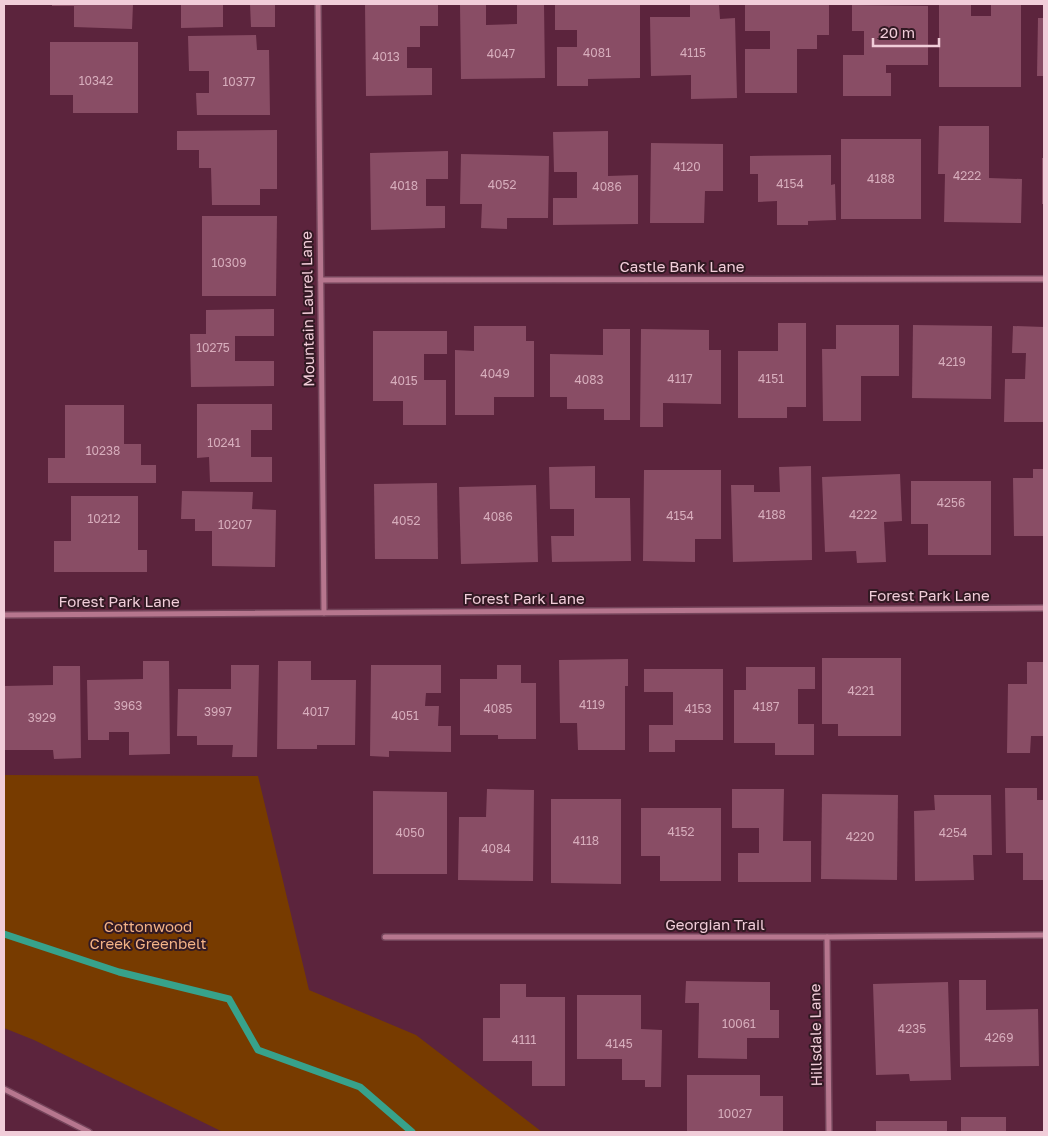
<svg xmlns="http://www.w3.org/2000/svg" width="1048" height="1136" viewBox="0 0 1048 1136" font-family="'Golos Text',sans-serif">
  <rect width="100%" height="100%" fill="#5c243d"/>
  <path fill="#773b00" d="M4,775L258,776L309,990L416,1035L542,1132H223L34,1040L4,1028Z"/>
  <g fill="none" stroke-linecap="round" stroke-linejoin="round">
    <path stroke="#37a28b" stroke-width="7" d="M4,934L119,972L229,999L258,1050L360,1087L412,1132"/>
  </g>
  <g fill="#894d65">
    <path d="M52,4H133L132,29L74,27V6H52Z"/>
    <path d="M181,4H223V27L181,28Z"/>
    <path d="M250,4H275V27H251Z"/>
    <path d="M365,4H438V26H420V47H407V68H432V95L366,96Z"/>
    <path d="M517,4H544L545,78L461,79L460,5H486V25L517,24Z"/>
    <path d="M690,4H719L720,19L735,18L737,98L691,99V75L651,76L650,17H690Z"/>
    <path d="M745,4H829V35H817V49H797V93H745V49H770V31H745Z"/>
    <path d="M939,4H971V16H991V4H1021V87H939Z"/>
    <path d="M555,5H640V78L588,79V86H557V47H577V30H555Z"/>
    <path d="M852,5L928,6V65H886V73H891V96H843V55H864V31H852Z"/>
    <path d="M1038,18H1044V76H1037Z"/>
    <path d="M256,35L257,50H269L270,115H197L196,93H209V71H189L188,36Z"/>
    <path d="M50,42H138V113H73V95H50Z"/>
    <path d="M939,126H989V178L1022,179L1021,223L944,222L945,174H938Z"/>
    <path d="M277,130V189H260V205H212L211,168H199V150H177V131Z"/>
    <path d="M608,131V176L638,175V224L553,225V198H577V172H554L553,132Z"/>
    <rect x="841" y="139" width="80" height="80"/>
    <path d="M651,143L723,144V191H705L704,223H650Z"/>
    <path d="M448,151V179H426V206H445V228L371,230L370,153Z"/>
    <path d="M461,154L549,156L548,218H507V229L481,228L482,204H460Z"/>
    <path d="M831,155V185L835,184L836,220L808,221V225H777V201L758,202V174H750V156Z"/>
    <rect x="1042" y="158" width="2" height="46"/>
    <path d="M202,216H277L276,296H202Z"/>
    <path d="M274,309V336H235V361H274V386L191,387L190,334H206V310Z"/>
    <path d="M778,323H806V407H787V418H738V351H778Z"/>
    <path d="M836,325H899V376H861V421H823L822,349H836Z"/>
    <path d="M913,325L992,326L991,399L912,398Z"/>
    <path d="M474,326H526V341H534V397H494V415H455V350L474,351Z"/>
    <path d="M1013,326L1044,327V422H1004L1005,379H1025L1026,353H1012Z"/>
    <path d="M603,329H630V420H604V409H567V397H550V354L603,355Z"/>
    <path d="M641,329L709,330V350H721V404L663,403V427H640Z"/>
    <path d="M373,331H447V354H424V380H446V425H403V401H373Z"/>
    <path d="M197,404H272V430H251V457H272V482H210L209,457L197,458Z"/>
    <path d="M65,405H124V444H141V465H156V483H48V458H65Z"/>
    <path d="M595,466V498H630L631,561L552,562L551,536H574V509H550L549,467Z"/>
    <path d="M811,466L812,560L733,562L731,485H754V492H780L779,467Z"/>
    <path d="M1033,469H1044V536H1014L1013,478H1033Z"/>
    <path d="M644,470H721V539H695V562L643,561Z"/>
    <path d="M900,474L902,521L884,522L886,562L857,563L856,551L825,552L822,477Z"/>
    <path d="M911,481H991V555H928V524H911Z"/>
    <path d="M437,483L438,559H375L374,484Z"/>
    <path d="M536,485L538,562L461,564L459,487Z"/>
    <path d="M182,491L253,492L252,509L276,510L275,567L212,566V531H195V519H181Z"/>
    <path d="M71,496H138V550H147V572H54V541H71Z"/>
    <path d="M822,658H901V736H838V724H822Z"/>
    <path d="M628,659V686H625V750H578L577,723H560L559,660Z"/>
    <path d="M143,661H169L170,754L129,755V732H109V740H88L87,680L143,679Z"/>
    <path d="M278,661H311V680H356L355,745H317V749H277Z"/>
    <path d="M1027,662H1044V736H1031L1030,753H1007L1008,684H1027Z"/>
    <path d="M231,665H259L257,757H232L233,745H197V736H177L178,689H231Z"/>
    <path d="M371,665H441V693H426L425,706H439L438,726H451V752L389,751V757L370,756Z"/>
    <path d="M497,665H521V683H536V739H498V735H460V679H497Z"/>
    <path d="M53,666H80L81,758L54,759L53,750H4V686L53,685Z"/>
    <path d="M746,667H815V689H798V724H814V755H775V743H734V690H746Z"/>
    <path d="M644,669H723V740H675V752H649V725H673V692H644Z"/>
    <path d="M1005,788H1037V800H1044V880H1023V853H1006Z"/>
    <path d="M487,789L534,790L533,881L458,880L459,817H486Z"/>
    <path d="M732,789H784L783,841H811V882H738V853H759V828H732Z"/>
    <path d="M373,791L447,792V874H373Z"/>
    <path d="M822,794L898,795L897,880L821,879Z"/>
    <path d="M934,795H991L992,855H973L974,880L915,881L914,811L935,810Z"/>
    <path d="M551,799H621V884L551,883Z"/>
    <path d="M641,808H721V881H660V856H641Z"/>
    <path d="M959,980H986V1010L1038,1009L1039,1066L960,1067Z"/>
    <path d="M686,981L770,982V1010H779V1038H747V1059L698,1058L699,1003H685Z"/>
    <path d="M948,982L951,1080L910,1081L909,1074L876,1075L873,984Z"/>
    <path d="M500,984H526V997H565V1086H532V1061H483V1018H500Z"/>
    <path d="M577,995H641V1029L662,1030L661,1087H645V1080H622V1059H577Z"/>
    <path d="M687,1075H760V1096H783V1132H687Z"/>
    <rect x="961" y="1117" width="45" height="15"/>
    <rect x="876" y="1121" width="71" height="11"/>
  </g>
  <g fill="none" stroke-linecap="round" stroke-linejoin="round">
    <defs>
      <g id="minor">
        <path d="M318,4L324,613"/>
        <path d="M321,280L1044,279"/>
        <path d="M4,615L1044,608"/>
        <path d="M385,937H827L1044,935"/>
        <path d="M827,937L829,1132"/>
        <path d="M4,1089L89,1132"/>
      </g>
    </defs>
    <use href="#minor" stroke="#74445a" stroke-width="8"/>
    <use href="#minor" stroke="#b6768e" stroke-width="5"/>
  </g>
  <g text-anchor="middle" stroke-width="4" stroke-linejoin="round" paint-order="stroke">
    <g font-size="12" fill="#d7adbc">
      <text x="597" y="57">4081</text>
      <text x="693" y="57">4115</text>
      <text x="501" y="58">4047</text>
      <text x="386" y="61">4013</text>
      <text x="96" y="85">10342</text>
      <text x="239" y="86">10377</text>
      <text x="687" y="171">4120</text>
      <text x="967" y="180">4222</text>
      <text x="881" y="183">4188</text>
      <text x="790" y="188">4154</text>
      <text x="502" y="189">4052</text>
      <text x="404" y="190">4018</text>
      <text x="607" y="191">4086</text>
      <text x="229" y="267">10309</text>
      <text x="213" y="352">10275</text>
      <text x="952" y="366">4219</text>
      <text x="495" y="378">4049</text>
      <text x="680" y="383">4117</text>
      <text x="771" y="383">4151</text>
      <text x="589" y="384">4083</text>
      <text x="404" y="385">4015</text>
      <text x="224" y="447">10241</text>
      <text x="103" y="455">10238</text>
      <text x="951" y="507">4256</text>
      <text x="772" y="519">4188</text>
      <text x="863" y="519">4222</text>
      <text x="680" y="520">4154</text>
      <text x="498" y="521">4086</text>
      <text x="104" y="523">10212</text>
      <text x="406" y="525">4052</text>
      <text x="235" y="529">10207</text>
      <text x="861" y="695">4221</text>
      <text x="592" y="709">4119</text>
      <text x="128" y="710">3963</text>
      <text x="766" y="711">4187</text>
      <text x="498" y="713">4085</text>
      <text x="698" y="713">4153</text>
      <text x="218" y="716">3997</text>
      <text x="316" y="716">4017</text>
      <text x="405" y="720">4051</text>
      <text x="42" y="722">3929</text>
      <text x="681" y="836">4152</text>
      <text x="410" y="837">4050</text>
      <text x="953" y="837">4254</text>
      <text x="860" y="841">4220</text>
      <text x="586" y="845">4118</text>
      <text x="496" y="853">4084</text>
      <text x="739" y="1028">10061</text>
      <text x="912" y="1033">4235</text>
      <text x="999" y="1042">4269</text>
      <text x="524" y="1044">4111</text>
      <text x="619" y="1048">4145</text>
      <text x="735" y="1118">10027</text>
    </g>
    <g font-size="15" fill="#f1cdd9" stroke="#321923">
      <text x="682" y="272">Castle Bank Lane</text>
      <text transform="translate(308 309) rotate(-91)" y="5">Mountain Laurel Lane</text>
      <text x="929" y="601">Forest Park Lane</text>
      <text x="524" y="604">Forest Park Lane</text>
      <text x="119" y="607">Forest Park Lane</text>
      <text x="715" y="930">Georgian Trail</text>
      <text transform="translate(816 1035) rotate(-91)" y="5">Hillsdale Lane</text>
    </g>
    <g font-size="15" fill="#f3b286" stroke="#321923">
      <text x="148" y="932">Cottonwood<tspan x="148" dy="17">Creek Greenbelt</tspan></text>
    </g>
  </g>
  <rect width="1048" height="1136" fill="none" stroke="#f1cdd9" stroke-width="10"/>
  <path d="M873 38v8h66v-8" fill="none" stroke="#f1cdd9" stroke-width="2.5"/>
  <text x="880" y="38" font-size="15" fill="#f1cdd9" stroke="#321923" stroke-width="4" paint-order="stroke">20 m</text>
</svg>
